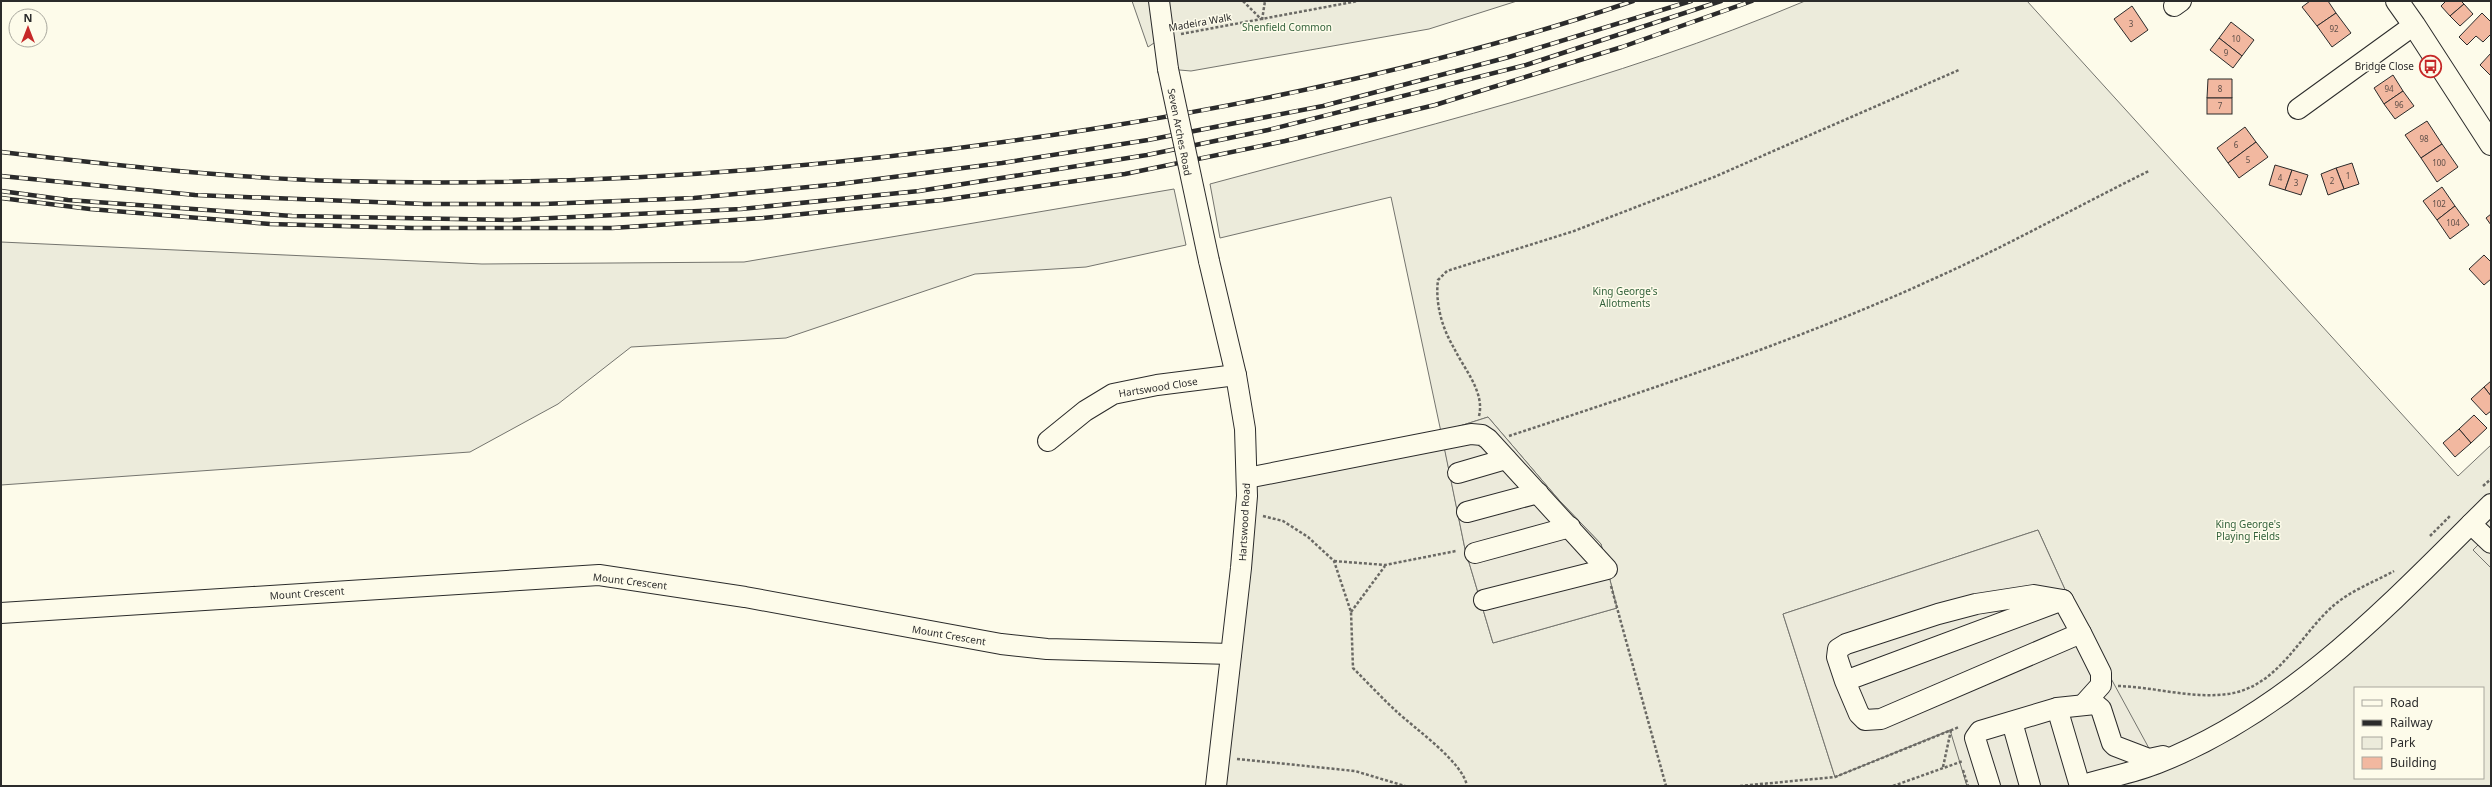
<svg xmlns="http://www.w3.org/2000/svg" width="2492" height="787" viewBox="0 0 2492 787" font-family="'Noto Sans',sans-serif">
  <rect width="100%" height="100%" fill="#fdfbea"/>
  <g fill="#ecebdb" stroke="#74746e" fill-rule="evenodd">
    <path d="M1132,1H1517L1429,29L1191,71L1168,69L1163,37L1148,47Z"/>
    <path d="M1805,1H2027L2458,476L2491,445V532L2473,550L2491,568V786H2114L2106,670L2077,616L2038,530L1783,614L1835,777L1951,730L1967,786H1216L1247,478L1443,440L1465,549L1493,643L1617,608L1601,544L1559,500L1488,417L1441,432L1391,197L1220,238L1210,184C1410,130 1614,82 1805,1ZM2355,688H2483V778H2355Z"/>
    <path d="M1174,189L1186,245L1086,267L975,274L786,338L631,347L558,404L470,452L1,485V242L482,264L744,262Z"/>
  </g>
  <g fill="#eceadb" stroke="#74746e">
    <path d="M1488,417L1559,500L1601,544L1617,608L1493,643L1465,549L1441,432Z"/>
    <path d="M2038,530L2077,616L2157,763L2114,786H1967L1950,730L1835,777L1783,614Z"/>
    <path d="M2491,532V568L2473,550Z"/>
  </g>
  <g fill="#f2b8a0" stroke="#2b2b2b">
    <path d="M2310,1H2328L2336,13L2317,26L2302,7Z"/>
    <path d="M2446,1H2461L2464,4L2450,16L2441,6Z"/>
    <path d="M2464,4L2473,14L2460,26L2450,16Z"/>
    <path d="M2132,6L2148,30L2131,42L2114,19Z"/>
    <path d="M2336,13L2351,33L2332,47L2317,26Z"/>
    <path d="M2482,13L2491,22V34L2483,42L2476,36L2467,45L2459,37Z"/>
    <path d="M2231,22L2254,40L2242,56L2219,38Z"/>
    <path d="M2219,38L2242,56L2233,68L2210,50Z"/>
    <path d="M2491,53V76L2480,65Z"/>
    <path d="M2393,75L2403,91L2384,104L2374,88Z"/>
    <path d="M2208,79H2232V98H2207Z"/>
    <path d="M2403,91L2414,106L2395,119L2384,104Z"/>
    <rect x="2207" y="98" width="25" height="16"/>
    <path d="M2427,121L2442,144L2421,158L2405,135Z"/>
    <path d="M2245,127L2256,142L2228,163L2217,148Z"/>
    <path d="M2256,142L2268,157L2239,178L2228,163Z"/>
    <path d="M2442,144L2458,167L2437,182L2421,158Z"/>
    <path d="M2352,163L2359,184L2344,189L2336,168Z"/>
    <path d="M2275,165L2292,170L2285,190L2269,185Z"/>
    <path d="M2336,168L2344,189L2328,195L2321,174Z"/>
    <path d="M2292,170L2308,175L2301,195L2285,190Z"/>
    <path d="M2442,187L2455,206L2437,220L2423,201Z"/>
    <path d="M2455,206L2469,225L2450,239L2437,220Z"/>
    <path d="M2491,214V225L2486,218Z"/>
    <path d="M2484,255L2491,262V279L2484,285L2469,269Z"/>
    <path d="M2491,381V396L2484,387Z"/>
    <path d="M2484,387L2491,396V411L2486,415L2471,399Z"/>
    <path d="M2474,415L2487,428L2471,443L2459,429Z"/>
    <path d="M2459,429L2471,443L2455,457L2443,443Z"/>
  </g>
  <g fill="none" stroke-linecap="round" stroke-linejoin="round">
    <defs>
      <g id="minor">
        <path d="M1159,1L1168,69"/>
        <path d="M2174,6L2181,1"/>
        <path d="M2298,109L2414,25"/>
        <path d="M1209,261L1236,375L1245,429L1247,496L1241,568L1216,786"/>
        <path d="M1048,441L1085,411L1113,394L1157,385L1236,375"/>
        <path d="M1458,473L1506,459"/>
        <path d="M1247,478L1471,434L1482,435L1488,439L1607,569L1484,600"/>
        <path d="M1467,512L1538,493"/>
        <path d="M2471,524L2491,543"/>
        <path d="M1475,553L1570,527"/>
        <path d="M2063,600L2081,633"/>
        <path d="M1,613L599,575L745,597L1001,644L1047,649L1231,654"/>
        <path d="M1845,681L1837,657L1838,649L1846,644L1938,614L1976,604L2034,595L2063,600L1845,681L1859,714L1865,720L1881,719L2081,633L2101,673V685L2083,705"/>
        <path d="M2057,708L2080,786"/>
        <path d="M2012,722L2030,786"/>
        <path d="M1990,786L1975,738L1980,731L2057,708L2095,704L2101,709L2112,743L2115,746L2149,759L2163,756"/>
        <path d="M2080,786C2105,778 2133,773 2158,763C2291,711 2392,602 2491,504"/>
      </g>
      <path id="major" d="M2397,1L2414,25L2491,144"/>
    </defs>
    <use href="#minor" stroke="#2b2b2b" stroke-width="22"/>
    <use href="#major" stroke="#2b2b2b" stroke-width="24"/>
    <g stroke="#6a6964" stroke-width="2.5" stroke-dasharray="3 2" stroke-linecap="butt">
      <path d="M1243,1L1261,19"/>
      <path d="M1262,20L1265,1"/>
      <path d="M1181,34L1358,1"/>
      <path d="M1479,416C1485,392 1464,369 1454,348C1442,328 1435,303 1438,280L1447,271L1574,231L1714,177L1959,70"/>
      <path d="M1509,436C1651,389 1795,342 1931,280C2005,247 2076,207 2149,171"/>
      <path d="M2483,486L2491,479"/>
      <path d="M1263,516L1283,521L1308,537L1334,561L1351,612L1353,668C1367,682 1381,697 1396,711C1414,728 1463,762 1467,786"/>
      <path d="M2430,536L2451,515"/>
      <path d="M1334,561L1385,565L1456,551"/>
      <path d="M1611,586L1666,786"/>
      <path d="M1351,612L1385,566"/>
      <path d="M2118,686C2155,687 2191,699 2228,694C2278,687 2299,636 2333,606C2350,591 2374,582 2394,571"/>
      <path d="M1237,759L1355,771L1405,786"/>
      <path d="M1943,767L1951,730"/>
      <path d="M1963,770L1968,786"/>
      <path d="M1740,786L1835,777L1959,727"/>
      <path d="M1893,786L1963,761"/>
    </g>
    <use href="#minor" stroke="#fdfbea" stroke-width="20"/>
    <use href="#major" stroke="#fdfbea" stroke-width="22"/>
    <defs>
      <g id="rail">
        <path d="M1,152C113,165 227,178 340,181C592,188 844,168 1092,129C1276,100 1457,61 1633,1"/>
        <path d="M1,176L195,195L425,204H544L694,198L839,184L1002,163L1148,140L1323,106L1509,57L1691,1"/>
        <path d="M1,191L68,200L292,216L510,220L741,209L919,191L1147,155L1268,130L1526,65L1721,1"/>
        <path d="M1,198L90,209L270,224L412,228H612L763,218L942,200L1125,174L1285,141L1435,105L1622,47L1752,1"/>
      </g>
    </defs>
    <use href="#rail" stroke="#2b2b2b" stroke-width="4.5"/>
    <use href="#rail" stroke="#fdfbea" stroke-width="3" stroke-dasharray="9" stroke-linecap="butt"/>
    <defs>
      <path id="minor-bridge" d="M1168,69L1209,261"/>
    </defs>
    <use href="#minor-bridge" stroke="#2b2b2b" stroke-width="22" stroke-linecap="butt"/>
    <use href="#minor-bridge" stroke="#fdfbea" stroke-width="20"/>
  </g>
  <defs>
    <symbol id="bus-ring" viewBox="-11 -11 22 22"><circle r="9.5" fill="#fdfbea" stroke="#c62828" stroke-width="1.5"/><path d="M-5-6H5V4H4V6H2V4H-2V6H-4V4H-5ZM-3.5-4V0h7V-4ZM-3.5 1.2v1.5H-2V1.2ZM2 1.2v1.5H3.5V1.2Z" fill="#c62828"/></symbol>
  </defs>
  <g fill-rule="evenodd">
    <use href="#bus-ring" x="2418" y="54" width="25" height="25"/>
  </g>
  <g text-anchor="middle" stroke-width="3" stroke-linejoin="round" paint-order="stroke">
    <g font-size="8" fill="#5d4e48">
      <text x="2131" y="27">3</text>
      <text x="2334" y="32">92</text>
      <text x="2236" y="42">10</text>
      <text x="2226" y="56">9</text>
      <text x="2220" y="92">8</text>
      <text x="2389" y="92">94</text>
      <text x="2399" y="108">96</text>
      <text x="2220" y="109">7</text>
      <text x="2424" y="142">98</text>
      <text x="2236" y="148">6</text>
      <text x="2248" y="163">5</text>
      <text x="2439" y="166">100</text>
      <text x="2348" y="179">1</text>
      <text x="2280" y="181">4</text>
      <text x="2332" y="184">2</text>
      <text x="2296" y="186">3</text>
      <text x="2439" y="207">102</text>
      <text x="2453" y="226">104</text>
    </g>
    <g font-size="10" fill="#2b2b2b" stroke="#fdfbea">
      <text transform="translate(1200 22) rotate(-10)" y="4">Madeira Walk</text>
      <text transform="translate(1180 132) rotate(79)" y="4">Seven Arches Road</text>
      <text transform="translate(1158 387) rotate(-9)" y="4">Hartswood Close</text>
      <text transform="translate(1244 522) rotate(-87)" y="4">Hartswood Road</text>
      <text transform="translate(630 581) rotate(7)" y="4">Mount Crescent</text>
      <text transform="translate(307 593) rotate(-4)" y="4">Mount Crescent</text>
      <text transform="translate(949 635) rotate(10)" y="4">Mount Crescent</text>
    </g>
    <g font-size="10" fill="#34623c" stroke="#fdfbea">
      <text x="1287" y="31">Shenfield Common</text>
      <text x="1625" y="295">King George's<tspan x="1625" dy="12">Allotments</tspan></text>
      <text x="2248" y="528">King George's<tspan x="2248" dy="12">Playing Fields</tspan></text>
    </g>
    <g font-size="10" fill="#2b2b2b" stroke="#fdfbea" text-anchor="end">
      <text x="2414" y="70">Bridge Close</text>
    </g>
  </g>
  <rect width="2492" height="787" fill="none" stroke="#2b2b2b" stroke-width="4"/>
  <rect x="2354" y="687" width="130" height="92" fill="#fdfbea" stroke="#a9a89e"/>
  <rect x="2362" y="700" width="20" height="6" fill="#fdfbea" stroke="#a9a89e"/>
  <text x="2390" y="707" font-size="12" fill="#2b2b2b">Road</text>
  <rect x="2362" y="720" width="20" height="6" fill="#2b2b2b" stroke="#a9a89e"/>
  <text x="2390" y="727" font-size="12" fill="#2b2b2b">Railway</text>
  <rect x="2362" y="737" width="20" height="12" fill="#ecebdb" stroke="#a9a89e"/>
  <text x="2390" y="747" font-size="12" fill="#2b2b2b">Park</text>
  <rect x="2362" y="757" width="20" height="12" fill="#f2b8a0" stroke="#a9a89e"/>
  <text x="2390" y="767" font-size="12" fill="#2b2b2b">Building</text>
  <g transform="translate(28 28)"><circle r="19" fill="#fdfbea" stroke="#a9a89e"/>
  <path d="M0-3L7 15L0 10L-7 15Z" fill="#c62828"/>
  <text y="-6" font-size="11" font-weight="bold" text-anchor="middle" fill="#2b2b2b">N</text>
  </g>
</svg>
